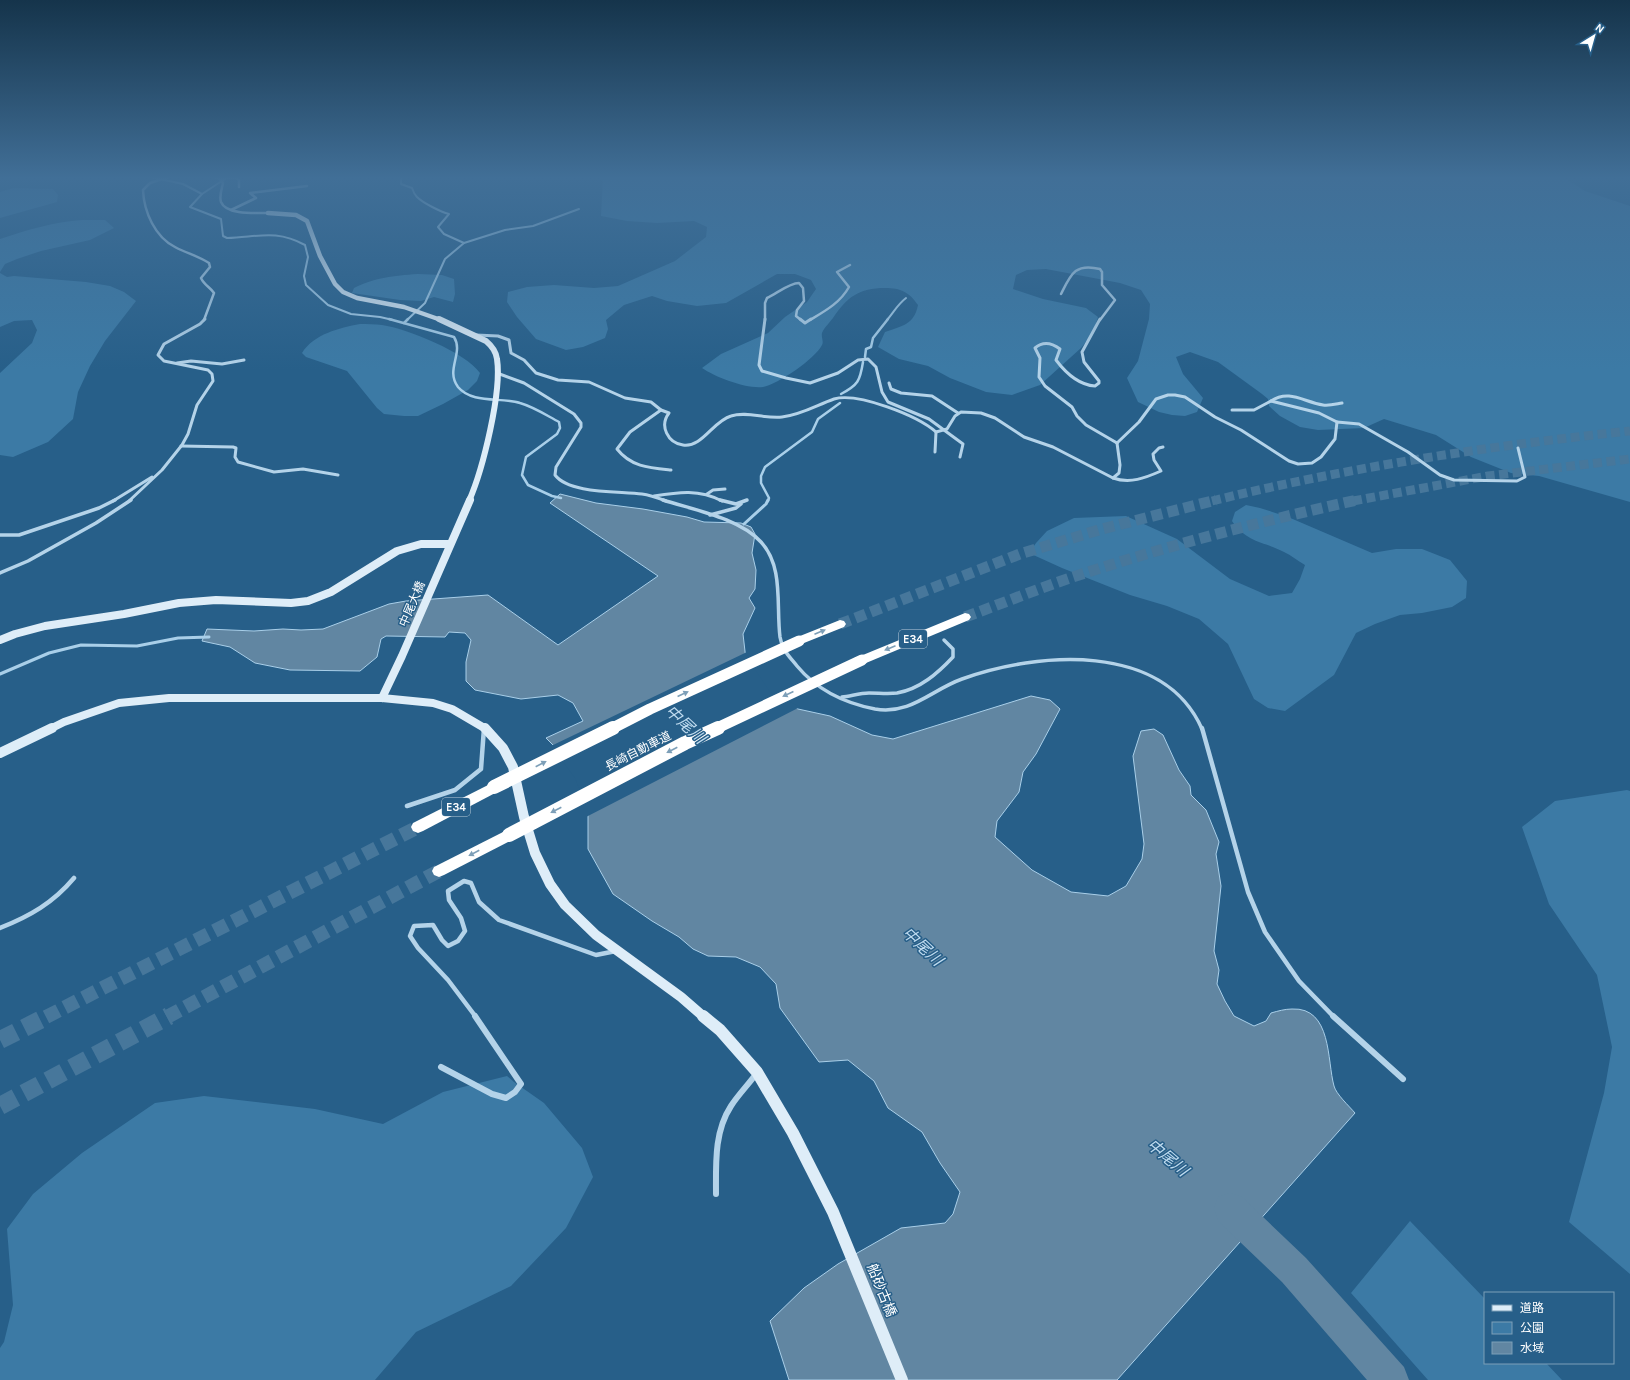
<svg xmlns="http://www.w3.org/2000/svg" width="1630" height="1380" viewBox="0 0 1630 1380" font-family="Karla,'Noto Sans JP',sans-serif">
  <rect width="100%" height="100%" fill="#275f89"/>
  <g fill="#3c7aa5">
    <path d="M603,177H1563L1585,191L1630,206V502L1539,476L1511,473L1471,457L1436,435L1384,419L1364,428L1318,430L1300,427L1280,416L1269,406L1268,399L1262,394L1218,362L1190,352L1176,357L1183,374L1203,398L1197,412L1185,416L1172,415L1159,412L1138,402L1127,378L1138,361L1149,319L1150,304L1141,290L1120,283L1046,269L1027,270L1016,275L1013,289L1043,299L1086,308L1098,317L1093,333L1081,348L1040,385L1012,395L986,392L950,378L928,366L899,359L878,347L885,332C902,326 914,325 918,305C909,292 901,288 885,288C859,288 847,297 833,318C830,322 824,328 822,333C821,337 824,342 822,345C815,359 778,384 763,387C746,389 715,377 702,368L721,354L768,333L785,317L807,302L816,289L811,280L795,274H777L726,303L697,306L667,301L652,296L624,305L606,320L608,329L605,338L583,347L566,350L536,339L517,317L507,302L508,292L527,287L554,285L594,288L618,286L675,261L706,237L707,227L694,221L657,223L627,221L601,216Z"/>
    <path d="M13,188L53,189L58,195L57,202L0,218V192Z"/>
    <path d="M82,220H105L114,228L90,240L41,251L17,259L5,264L0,272V239C27,230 53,222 82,220Z"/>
    <path d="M0,273L7,277L14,276L86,282L110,286L124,292L136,301L105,341L90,366L78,392L73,419L48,442L13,457L0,455V373L32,343L37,330L32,320L14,321L0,327Z"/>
    <path d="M418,274L442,275L454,279L455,294L453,302L434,297L421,301L400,300L352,293L354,288C377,277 392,276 418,274Z"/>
    <path d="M360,324C367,324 375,324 382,325C408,329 465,352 480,373L477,381L468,390L443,404L418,416H404L384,414L377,408L347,371L306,357L302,353C314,334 339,328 360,324Z"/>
    <path d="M1246,505L1260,508L1288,517L1372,553L1396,549H1422L1450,560L1467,581L1466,598L1452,607L1422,613L1400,615L1375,624L1356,633L1334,675L1285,711L1268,708L1254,699L1228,644L1199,619L1167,606L1130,595L1062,568L1029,553L1036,543L1047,531L1074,518L1126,516L1177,539L1230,579L1269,596L1292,593L1300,579L1305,565C1298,561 1291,555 1284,552C1263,541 1247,543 1232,521L1235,512Z"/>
    <path d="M1627,790L1630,791V1274L1569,1222L1604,1093L1612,1047L1597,975L1549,904L1522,827L1555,801Z"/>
    <path d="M507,1076L514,1082L544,1103L582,1148L593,1177L566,1228L511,1286L416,1332L375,1380H0V1348L4,1342L13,1305L7,1229L33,1194L82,1153L155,1103L204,1096L315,1109L383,1124L443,1092Z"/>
    <path d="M1410,1221L1485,1299V1363H1546L1562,1380H1428L1351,1293Z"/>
  </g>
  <path fill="#6186a2" stroke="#a9cfe9" d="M560,494L596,503L643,509L687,517L704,522L741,523L751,527L755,534L752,553L756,570L755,589L749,598L755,608L743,634L746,660L769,694L798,709L830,716L872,735L893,739L1031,696L1050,700L1060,709L1036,754L1023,772L1019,792L997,821L995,837L1032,870L1071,892L1108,896L1126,886L1142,859L1144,844L1133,756L1141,731L1154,729L1163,735L1179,770L1190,786L1191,795L1206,810L1219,842L1216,854L1221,886L1214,951L1219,970L1217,984L1225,1001L1234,1016L1254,1026L1266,1021L1271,1013C1278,1011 1285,1009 1292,1009C1332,1007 1327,1061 1334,1086C1336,1094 1349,1106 1355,1113L1117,1380H789L770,1321L804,1288L838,1264L901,1228L945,1223L953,1214L960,1192L940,1163L922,1132L888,1108L874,1081L848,1060L819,1062L780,1008L776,984L760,967L736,957L708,956L693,949L679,937L652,921L613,894L588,849V804L577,777L555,747L546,738L583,721L573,703L558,695L521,699L475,690L466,681V662L471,640L465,633L449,632L445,637L386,636L381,639L377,657L360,671L290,670L255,663L230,647L202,641L207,629L254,631L283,629L301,630L323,629L389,604L406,601L488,595L558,645L658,576L550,503Z"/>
  <path fill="#275f89" d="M747,652L748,659L770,692L800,707L586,817V805L575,778L551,746Z"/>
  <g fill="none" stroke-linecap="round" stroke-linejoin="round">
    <g stroke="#a9cfe9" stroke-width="2">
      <path d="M83,177H106"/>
      <path d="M151,177L183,184L202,194L190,207L221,219L223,236L227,238C258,237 276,229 305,245L308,257L304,276L306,285L328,305L351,314L380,317L393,320"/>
      <path d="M401,177V184L412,188C413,191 415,195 417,197C423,203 441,212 449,214L438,227L444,234L464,243"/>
      <path d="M202,194L228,177"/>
      <path d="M407,320L425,303L445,259L464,243L505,230L533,226L579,209"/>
      <path d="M887,320C894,312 897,305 906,298"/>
    </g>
    <g stroke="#a9cfe9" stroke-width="2.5">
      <path d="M389,319L454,337C464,353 445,370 458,387C472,404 501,397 520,403C534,407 546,415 559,422L560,428L557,434L526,457L522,475L528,485L552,496L561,498"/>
      <path d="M404,323L408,319"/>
      <path d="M865,357L866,349L871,347L873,338L888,319"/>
      <path d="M841,394C858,385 860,381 863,362"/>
      <path d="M768,501L769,498L761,483V476L765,467L812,432L818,419L840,403"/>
    </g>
    <g stroke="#a9cfe9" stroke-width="3">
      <path d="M744,524L766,504L768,500"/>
      <path d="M0,674L49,653L81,645L137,646L178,638L209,637"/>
    </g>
    <path fill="#6186a2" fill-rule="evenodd" d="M1230,1193L1242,1197L1306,1258L1404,1367L1409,1380H1367L1282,1282L1218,1221L1214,1209L1218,1197Z"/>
    <g stroke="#47779b" stroke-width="9" stroke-dasharray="9 4.5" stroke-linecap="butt">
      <path d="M1212,501C1350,467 1489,446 1630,431"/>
      <path d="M1353,501L1488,476L1630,459"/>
    </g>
    <g stroke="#47779b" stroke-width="11" stroke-dasharray="11 5.5" stroke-linecap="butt">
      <path d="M965,617C1001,604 1037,589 1073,577C1166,546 1262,521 1357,500"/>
      <path d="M840,624L1020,554L1102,529L1216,500"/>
    </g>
    <g stroke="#47779b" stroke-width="14" stroke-dasharray="14 7" stroke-linecap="butt">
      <path d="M46,1017L418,827"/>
      <path d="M167,1017L439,871"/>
    </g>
    <g stroke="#47779b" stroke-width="18" stroke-dasharray="18 9" stroke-linecap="butt">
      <path d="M0,1040L48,1016"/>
      <path d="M0,1106L169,1016"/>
    </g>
    <g stroke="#b4d3e9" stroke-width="2.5">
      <path d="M168,177L150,183L143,190C144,212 155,237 175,247C186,253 198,256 209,263L210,267L201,278C204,285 210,287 214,293L204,320"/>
      <path d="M215,177L220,179L223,183C222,188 219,196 221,202C226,215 256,213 268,213"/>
      <path d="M220,178H237L239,180V187"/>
      <path d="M231,210L256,198L250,193L307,186"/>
      <path d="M1061,294C1071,274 1075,263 1100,269L1102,272V285L1115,300L1100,320"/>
      <path d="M765,320V303L767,298C776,294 789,283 799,283L803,288L804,301L797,310L796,316L801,320"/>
      <path d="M810,320C825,311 840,303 849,287L837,272L850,265"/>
    </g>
    <g stroke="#b4d3e9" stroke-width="3">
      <path d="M765,319L759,365L762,371L786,378L810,383L838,373L858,360L868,359L876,367L882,392L888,402L929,419L963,444L960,457"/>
      <path d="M800,319L805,323L811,319"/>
      <path d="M1100,319L1082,352L1084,362L1099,381V383L1095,386C1079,385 1065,372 1056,360L1060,349C1052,343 1043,341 1035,348L1040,358L1039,377L1045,386L1072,407L1077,416L1086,425L1117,443"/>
      <path d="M476,335L498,336L509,340L511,353L524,360L536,373L558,380L589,382L625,398L651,402L661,410L669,413C659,426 668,443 683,445C702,448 713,421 731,416C747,411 765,419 782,417C801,415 817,405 834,399C858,392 918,416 936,432L947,429L955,416L961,412L981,413L995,418L1024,437L1053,447L1113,478L1119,473L1120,465L1117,443"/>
      <path d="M177,363L191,361L222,364L244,360"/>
      <path d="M497,373L524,383L574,414L581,423V427L556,467L555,475C569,494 619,491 642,494C650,495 658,498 666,501"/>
      <path d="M889,383L891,389L901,393L932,396L958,413"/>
      <path d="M1271,401C1289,389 1304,402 1323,405C1329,406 1336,404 1342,403"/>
      <path d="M661,410L630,432L617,449C631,467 650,468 671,470"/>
      <path d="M1232,410H1254L1271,401L1319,413L1337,422"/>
      <path d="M1117,443L1139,422L1156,399L1168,395H1175L1185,397L1215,417L1241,430L1289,461L1298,464L1312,463L1321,457L1335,439L1337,422L1359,424L1408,452L1440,475L1454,480L1517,481L1525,477L1518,448"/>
      <path d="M181,446L233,447L236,448L235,457L238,462L274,472L303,469L338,475"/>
      <path d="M935,452L936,432"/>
      <path d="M1113,478C1130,484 1145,478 1161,471L1154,460L1153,454L1159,448L1163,447"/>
      <path d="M707,494L713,490L725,489"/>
      <path d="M654,496C679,492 699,489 722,501"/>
      <path d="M113,501L152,477"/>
      <path d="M129,501L162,470L182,445L188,434L197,405L213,381L212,374L208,370L164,361L158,355L164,344L200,324L205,319"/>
    </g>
    <g stroke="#b4d3e9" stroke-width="3.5">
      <path d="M663,500C694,510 739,518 761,542C784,567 776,606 780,637C782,650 789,656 797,666C817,690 844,703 875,709C911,715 931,690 962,679C1037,652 1163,641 1202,729"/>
      <path d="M720,500L736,504L747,500"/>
      <path d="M710,515L736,508L741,504"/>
      <path d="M0,535H19L99,508L115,500"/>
      <path d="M0,573L28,561L96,523L131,500"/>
      <path d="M842,697C851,696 860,693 869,693C879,693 888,694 897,693C920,689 938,673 953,657V649L944,640"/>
    </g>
    <g stroke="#b4d3e9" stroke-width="4.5">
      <path d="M1202,728L1248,892L1265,932L1299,981L1334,1017"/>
      <path d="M407,806L455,790L481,769L484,728"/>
      <path d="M0,928C30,916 53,903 74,878"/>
      <path d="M476,1017L448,980L418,948L410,936L414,926L433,925L442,940L448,946L458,941L465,931L461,918L449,900L448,891L464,881L471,883L479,902L499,920L596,955L616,951"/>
    </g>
    <g stroke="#b4d3e9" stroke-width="6">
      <path d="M1333,1016L1403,1079"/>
      <path d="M441,1067L492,1094L506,1098L515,1092L521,1084L475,1016"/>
      <path d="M716,1194C716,1164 714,1132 731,1106C738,1095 748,1085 756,1074"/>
    </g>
    <path stroke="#deedf8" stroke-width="4.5" d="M268,213L296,215L307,221L320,256L335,284L343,292L357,298L404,307L441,320"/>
    <path stroke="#deedf8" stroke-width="6" d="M439,319L486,341C492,346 496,351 497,359C502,392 483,469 469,501"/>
    <g stroke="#deedf8" stroke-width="8">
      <path d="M0,640L15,634L45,626L124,614L179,603L216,600L291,603L308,601L331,592L397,551L421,544H449"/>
      <path d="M382,698L402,656L470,500"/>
      <path d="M50,729L64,722L119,703L169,698H382L433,703L452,709L486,729"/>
    </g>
    <g stroke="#deedf8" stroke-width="10">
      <path d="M485,728L503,748L513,767L524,817L535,853L550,884L565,905L596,935L681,997L704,1017"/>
      <path d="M0,753L52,728"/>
    </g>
    <path stroke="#deedf8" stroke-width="12" d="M703,1016L720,1030L757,1072L793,1133L833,1212L902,1380"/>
    <g fill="#fff" fill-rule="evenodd">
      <path d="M965,613L969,614L971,617L969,620L866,663L862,664L858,663L856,660L858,657Z"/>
      <path d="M840,620L844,621L846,624L844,627L799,645L795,644L793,641L795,638Z"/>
      <path d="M494,782L499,783L501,787L499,791L423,831L418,833L413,831L411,827L413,823Z"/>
      <path d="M509,829L514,831L516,835L514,839L444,875L439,877L434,875L432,871L434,867Z"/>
    </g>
    <g stroke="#fff" stroke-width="11">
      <path d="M611,729L650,709L799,641"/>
      <path d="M715,729L862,660"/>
    </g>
    <g stroke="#fff" stroke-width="14">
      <path d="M494,787L613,728"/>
      <path d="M509,835L685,743L718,728"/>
    </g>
  </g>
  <defs><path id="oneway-solid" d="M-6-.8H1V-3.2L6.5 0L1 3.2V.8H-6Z"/></defs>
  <g fill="#7d9fb8">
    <use href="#oneway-solid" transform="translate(820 632) rotate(-23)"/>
    <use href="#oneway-solid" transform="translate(890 648) rotate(157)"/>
    <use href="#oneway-solid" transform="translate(683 694) rotate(-25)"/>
    <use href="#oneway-solid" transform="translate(788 694) rotate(155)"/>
    <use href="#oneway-solid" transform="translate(672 750) rotate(153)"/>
    <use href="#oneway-solid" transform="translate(541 764) rotate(-27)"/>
    <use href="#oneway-solid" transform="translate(556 810) rotate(153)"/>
    <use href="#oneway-solid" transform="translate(474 853) rotate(152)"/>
  </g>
  <linearGradient id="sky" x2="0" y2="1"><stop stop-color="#15344b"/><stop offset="0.48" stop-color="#416f97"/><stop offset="1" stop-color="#416f97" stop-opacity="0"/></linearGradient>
  <rect width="1630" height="370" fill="url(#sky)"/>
  <g text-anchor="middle" stroke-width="3" stroke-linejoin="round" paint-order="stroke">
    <g fill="#275f89" stroke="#becfdc" stroke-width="1">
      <rect x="899" y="630" width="28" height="18" rx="3"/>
      <rect x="442" y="798" width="28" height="18" rx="3"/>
    </g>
    <g font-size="11" font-weight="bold" fill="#fff">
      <text x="913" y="643">E34</text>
      <text x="456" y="811">E34</text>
    </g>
    <g font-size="12" fill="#fff" stroke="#275f89">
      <text transform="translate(412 604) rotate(-67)" y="4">中尾大橋</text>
      <text transform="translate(638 751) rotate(-27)" y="4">長崎自動車道</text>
    </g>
    <g font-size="14" fill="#fff" stroke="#275f89">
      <text transform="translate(882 1290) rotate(68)" y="5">船砂古橋</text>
    </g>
    <g font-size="16" font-style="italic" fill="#c0dcf0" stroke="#275f89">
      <text transform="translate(686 724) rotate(43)" y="6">中尾川</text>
      <text transform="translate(923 946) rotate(43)" y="6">中尾川</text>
      <text transform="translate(1168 1157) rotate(40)" y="6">中尾川</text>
    </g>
  </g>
  <rect x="1484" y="1292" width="130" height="72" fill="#275f89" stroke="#7d9fb8"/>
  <rect x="1492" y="1305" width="20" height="6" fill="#deedf8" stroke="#7d9fb8"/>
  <text x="1520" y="1312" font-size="12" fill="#ffffff">道路</text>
  <rect x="1492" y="1322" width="20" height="12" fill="#3c7aa5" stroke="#7d9fb8"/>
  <text x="1520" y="1332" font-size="12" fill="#ffffff">公園</text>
  <rect x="1492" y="1342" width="20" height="12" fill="#6186a2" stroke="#7d9fb8"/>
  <text x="1520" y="1352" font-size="12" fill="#ffffff">水域</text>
  <g transform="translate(1594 36) rotate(37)" stroke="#275f89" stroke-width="3" paint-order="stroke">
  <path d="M0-3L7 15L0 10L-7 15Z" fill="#ffffff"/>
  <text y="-6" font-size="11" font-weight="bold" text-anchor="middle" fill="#ffffff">N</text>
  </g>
</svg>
